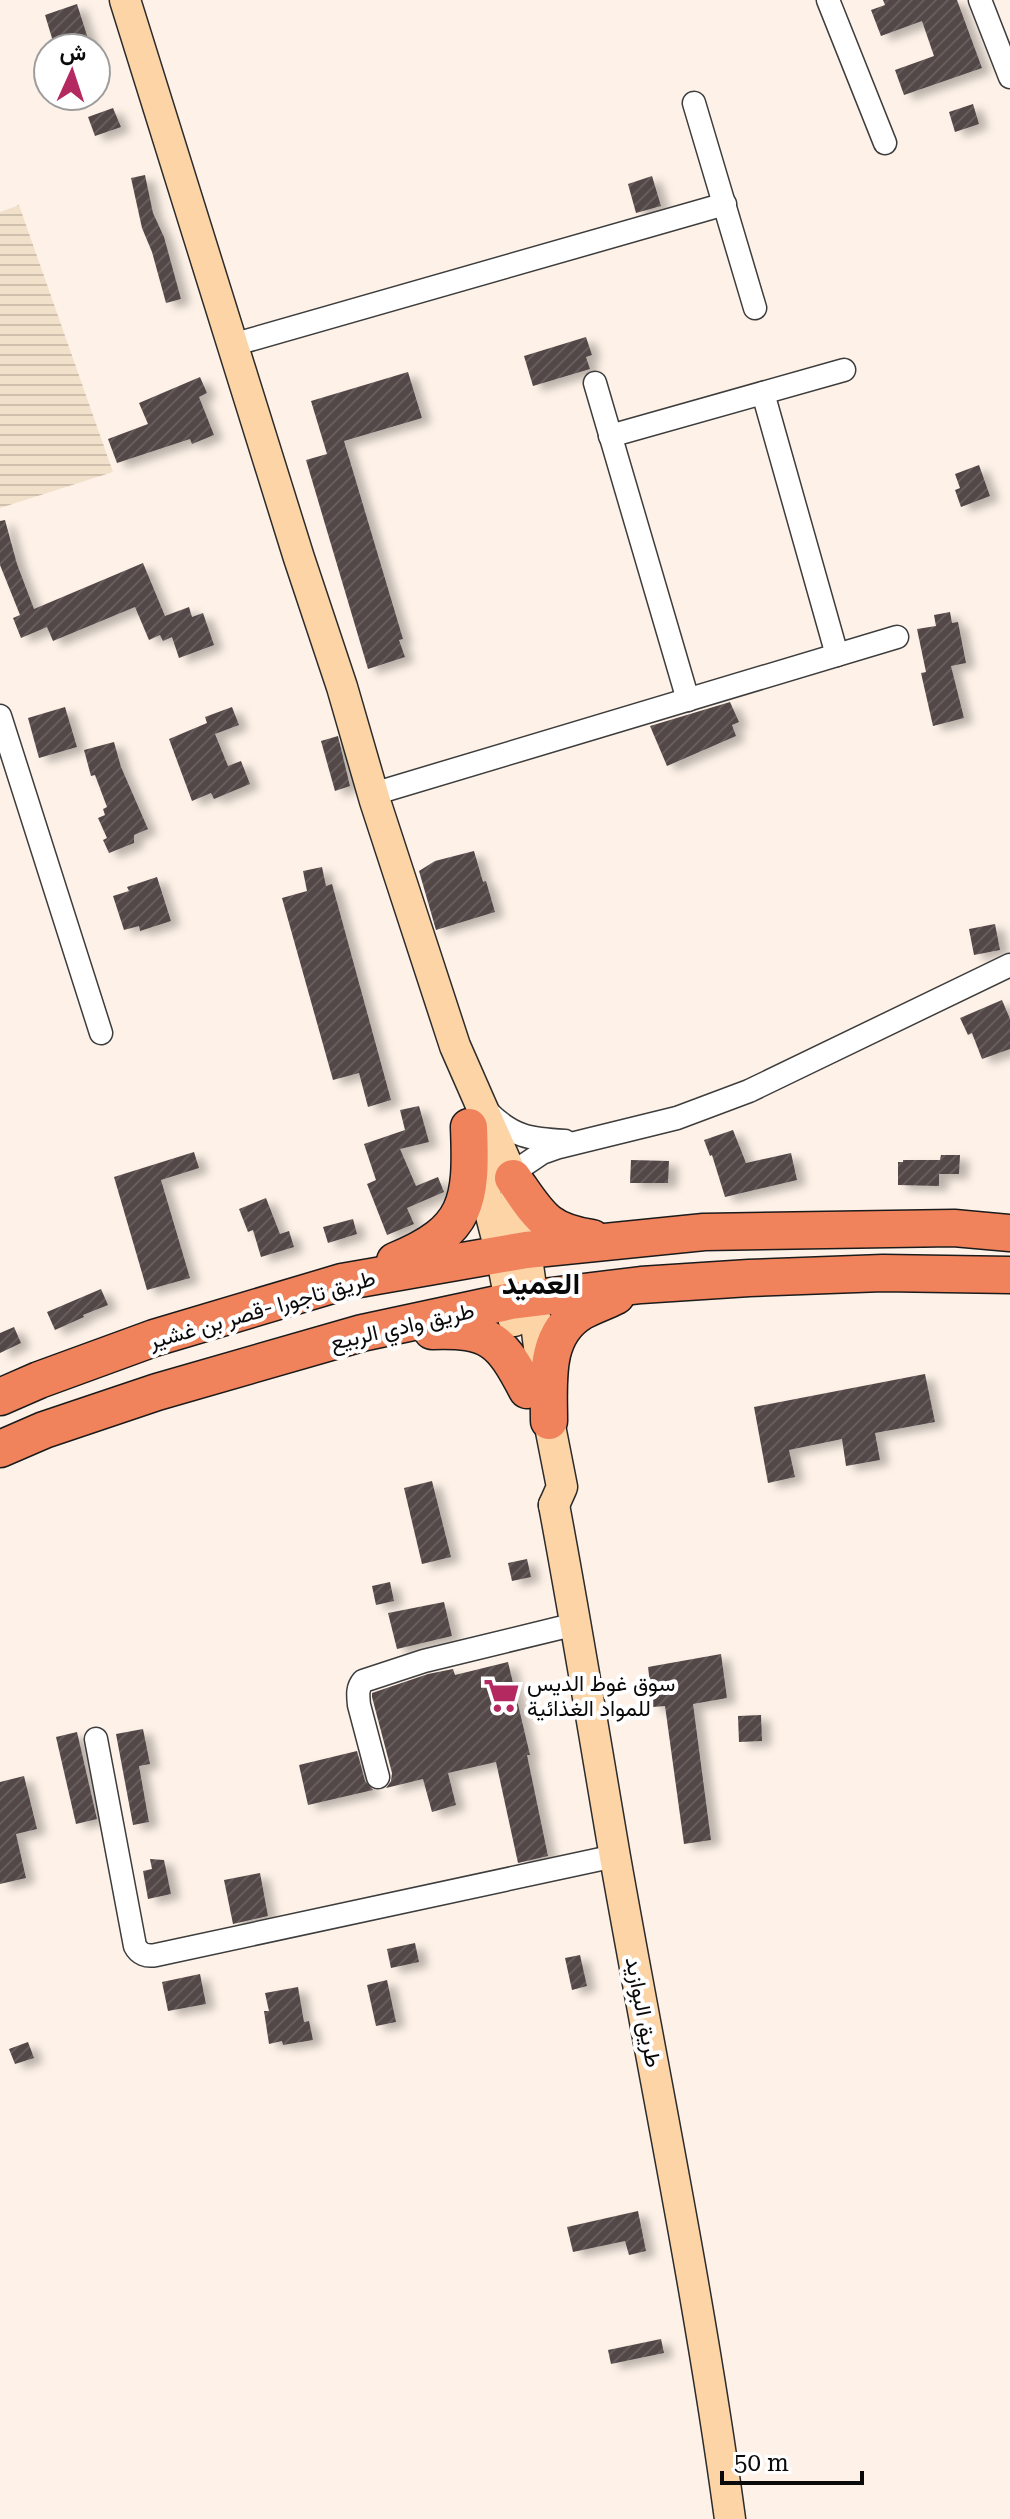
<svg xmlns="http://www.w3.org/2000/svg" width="1010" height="2519" viewBox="0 0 1010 2519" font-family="'Roboto Serif',Vazirmatn,serif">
  <defs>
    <pattern id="farmland-rules" width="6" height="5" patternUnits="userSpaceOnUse" patternTransform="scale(2)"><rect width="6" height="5" fill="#f2e1ca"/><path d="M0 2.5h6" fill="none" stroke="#cec0ac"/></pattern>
    <pattern id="building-hatch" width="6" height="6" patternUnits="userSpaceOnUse" patternTransform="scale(2)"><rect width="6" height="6" fill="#524747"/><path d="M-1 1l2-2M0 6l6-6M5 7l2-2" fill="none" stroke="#665d5d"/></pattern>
    <filter id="shadow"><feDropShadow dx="9" dy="5" stdDeviation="4" flood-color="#0004"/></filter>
  </defs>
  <rect width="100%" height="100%" fill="#fef2e8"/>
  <path fill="url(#farmland-rules)" d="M19,205L113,472L0,508V212Z"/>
  <g fill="url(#building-hatch)" filter="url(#shadow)">
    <path d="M883,0H957L982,68L904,95L895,70L934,56L922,21L881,36L871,10L885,5Z"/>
    <path d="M77,4L91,48H55L45,15Z"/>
    <path d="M973,104L979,124L955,132L949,112Z"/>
    <path d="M113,108L121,127L95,136L88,117Z"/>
    <path d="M145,175L153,213L164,237L181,299L166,303L152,252L142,228L131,178Z"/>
    <path d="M652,176L661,206L636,213L628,184Z"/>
    <path d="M586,337L592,355L586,357L590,369L533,386L524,356Z"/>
    <path d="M408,372L422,418L344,441L403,639L399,640L405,657L368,669L306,460L327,454L311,401Z"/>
    <path d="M200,377L207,393L199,397L214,435L192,444L190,439L117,463L108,439L148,424L139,403Z"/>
    <path d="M979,465L990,496L961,507L955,490L960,488L955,474Z"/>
    <path d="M5,520L17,564L34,609L143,563L165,616L189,607L192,617L203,613L214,645L179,658L172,637L163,641L160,635L149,640L135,607L53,641L47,627L21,638L13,618L20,615L0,565V521Z"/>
    <path d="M950,612L952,623L958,622L966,663L951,666L964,718L933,726L921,673L926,672L917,629L936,626L934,615Z"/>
    <path d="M730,702L739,722L732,725L736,736L667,766L650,726Z"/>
    <path d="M65,707L77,747L39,758L28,718Z"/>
    <path d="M232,707L239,725L215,734L228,766L241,761L250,784L214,799L211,793L192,801L169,739L207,723L205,717Z"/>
    <path d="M338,736L350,786L335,791L321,741Z"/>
    <path d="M114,742L121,767L148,829L134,835V843L109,853L103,840L107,838L98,818L105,815L103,809L107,807L95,775L91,776L84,750Z"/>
    <path d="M474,851L483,882L486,881L495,912L436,930L419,871L435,861Z"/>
    <path d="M322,867L326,886L332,884L391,1100L368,1107L359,1073L333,1080L282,898L307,891L303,871Z"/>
    <path d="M157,877L171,921L140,931L139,926L124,930L113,896L129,891L127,887Z"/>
    <path d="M995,924L1000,950L974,955L969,929Z"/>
    <path d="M1002,1000L1010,1019V1049L982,1059L972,1033L968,1035L960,1018Z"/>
    <path d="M419,1106L429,1142L400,1149L416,1186L438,1177L444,1192L407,1208L414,1224L387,1235L367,1184L376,1180L364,1144L405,1130L400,1110Z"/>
    <path d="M733,1130L746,1163L791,1153L797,1180L725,1197L712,1155L710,1156L704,1140Z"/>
    <path d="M194,1152L199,1168L161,1180L190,1278L147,1290L114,1177Z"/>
    <path d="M941,1155H960L959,1174H939V1186L898,1185V1162H903V1160H940Z"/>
    <path d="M631,1160L669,1161L668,1183H630Z"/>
    <path d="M266,1198L280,1234L289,1231L294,1247L261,1257L253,1230L248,1232L239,1209Z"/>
    <path d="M353,1219L357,1234L328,1243L323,1227Z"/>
    <path d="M101,1289L108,1305L83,1315L84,1317L55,1330L47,1312Z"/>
    <path d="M14,1327L21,1343L0,1353V1333Z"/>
    <path d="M925,1374L935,1422L875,1433L880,1460L846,1466L842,1439L789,1450L795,1477L768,1483L754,1407Z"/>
    <path d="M432,1481L451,1557L422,1564L404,1488Z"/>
    <path d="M527,1559L531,1577L512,1581L508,1563Z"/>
    <path d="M390,1582L394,1601L376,1605L372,1586Z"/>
    <path d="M444,1602L452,1636L397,1649L388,1613Z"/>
    <path d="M721,1654L727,1698L693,1704L711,1840L684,1844L665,1706L653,1707L648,1667Z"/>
    <path d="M508,1662L530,1755H527L548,1856L518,1863L496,1762L448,1773L456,1805L432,1812L423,1779L386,1788L391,1781L392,1773L372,1697V1693L428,1674L453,1669L455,1675Z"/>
    <path d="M761,1715L762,1741L739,1742L738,1716Z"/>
    <path d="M143,1729L150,1764L139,1766L149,1822L133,1825L116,1734Z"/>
    <path d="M77,1732L97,1819L76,1824L56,1737Z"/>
    <path d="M357,1751L365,1781L373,1790L308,1805L299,1765Z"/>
    <path d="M24,1776L37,1829L16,1834L26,1878L0,1884V1782Z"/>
    <path d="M150,1859L164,1860L171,1894L148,1899L143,1871L152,1869Z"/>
    <path d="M260,1873L268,1916L233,1924L224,1880Z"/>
    <path d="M415,1943L419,1962L391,1968L387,1949Z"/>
    <path d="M580,1955L587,1986L572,1990L565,1958Z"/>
    <path d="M200,1974L206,2004L168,2011L162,1982Z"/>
    <path d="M387,1980L396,2022L376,2026L367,1985Z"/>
    <path d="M298,1987L304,2022L309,2021L313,2040L283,2045L282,2041L269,2044L264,2011H269L265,1993Z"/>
    <path d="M28,2042L34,2058L15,2064L9,2049Z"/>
    <path d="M638,2211L646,2251L629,2255L625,2241L573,2252L567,2227Z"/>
    <path d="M661,2339L664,2353L611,2364L608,2350Z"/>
  </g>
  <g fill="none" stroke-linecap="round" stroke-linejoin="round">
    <defs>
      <g id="minor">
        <path d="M828,0L885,143"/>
        <path d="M980,0L1010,77"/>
        <path d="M694,103L755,308"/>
        <path d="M232,345L725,204"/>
        <path d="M595,383L688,700"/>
        <path d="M763,393L837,655"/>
        <path d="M610,436L844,370"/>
        <path d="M0,716L101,1033"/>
        <path d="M373,794L897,637"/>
        <path d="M488,1112C513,1137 530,1139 565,1141"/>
        <path d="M511,1174L542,1153L559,1147L677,1118L749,1091L1010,965"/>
        <path d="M96,1739L135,1946C139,1954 147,1957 156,1955L615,1856"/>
        <path d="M378,1777L359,1705C358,1695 357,1688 363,1681L424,1661L576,1624"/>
      </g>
      <g id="secondary">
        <path d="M125,0L299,558L342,687L375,801L455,1046L513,1178L526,1250L549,1421L562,1487L554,1505"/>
        <path d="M476,1158L501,1254L514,1321"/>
        <path d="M554,1505C576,1622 595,1740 615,1857C654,2078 700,2297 730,2519"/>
      </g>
      <g id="trunk">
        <path d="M513,1178C539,1215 545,1231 592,1238"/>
        <path d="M395,1261C469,1231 472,1201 469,1127"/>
        <path d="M432,1331C490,1329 501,1340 527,1390"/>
        <path d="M0,1397L39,1380L154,1338L342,1282L526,1250L704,1232L954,1228L1010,1233"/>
        <path d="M549,1421C549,1383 543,1335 581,1312C592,1306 604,1302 616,1296"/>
        <path d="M0,1449L44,1430L157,1392L362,1333L511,1301L641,1285L749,1278L883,1273L1010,1275"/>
      </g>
    </defs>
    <use href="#minor" stroke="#3d3d3d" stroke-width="25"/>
    <use href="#secondary" stroke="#2c2c2c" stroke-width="33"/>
    <use href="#trunk" stroke="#1b1b1b" stroke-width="39"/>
    <use href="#minor" stroke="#fff" stroke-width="22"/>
    <use href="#secondary" stroke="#fcd4a6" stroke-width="30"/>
    <use href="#trunk" stroke="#f0825c" stroke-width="36"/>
  </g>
  <defs>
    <symbol id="supermarket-bare" viewBox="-9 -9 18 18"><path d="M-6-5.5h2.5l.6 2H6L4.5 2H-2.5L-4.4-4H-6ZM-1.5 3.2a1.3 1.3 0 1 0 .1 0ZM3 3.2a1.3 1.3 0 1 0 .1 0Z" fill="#b32960" stroke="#fff" stroke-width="2.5" paint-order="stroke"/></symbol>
  </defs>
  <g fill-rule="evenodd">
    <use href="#supermarket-bare" x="476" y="1670" width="51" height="51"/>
  </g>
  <g text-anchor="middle" stroke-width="8" stroke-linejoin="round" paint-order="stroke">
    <g font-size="22" fill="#0a0a0a" stroke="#fff">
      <text transform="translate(262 1309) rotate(-16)" y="8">طريق تاجورا -قصر بن غشير</text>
      <text transform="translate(402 1326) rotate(-13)" y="8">طريق وادي الربيع</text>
      <text transform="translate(644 2012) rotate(79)" y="8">طريق البوازيد</text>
    </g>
    <g font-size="22" fill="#0a0a0a" stroke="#fff" text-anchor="start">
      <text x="527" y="1691">سوق غوط الديس<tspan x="527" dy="25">للمواد الغذائية</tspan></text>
    </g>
    <g font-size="30" font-weight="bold" fill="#0a0a0a" stroke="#fff">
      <text x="541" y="1294">العميد</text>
    </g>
  </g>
  <g transform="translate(72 72) rotate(3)"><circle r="38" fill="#ffffff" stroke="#9d9d9d" stroke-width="2"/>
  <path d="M0-6L14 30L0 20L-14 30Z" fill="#b32960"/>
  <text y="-12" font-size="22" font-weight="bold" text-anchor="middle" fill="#0a0a0a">ش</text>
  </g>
  <path d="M722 2471v12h140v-12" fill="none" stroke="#0a0a0a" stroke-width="4"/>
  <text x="734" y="2471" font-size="24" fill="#0a0a0a" stroke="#ffffff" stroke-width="6" paint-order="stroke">50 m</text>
</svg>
